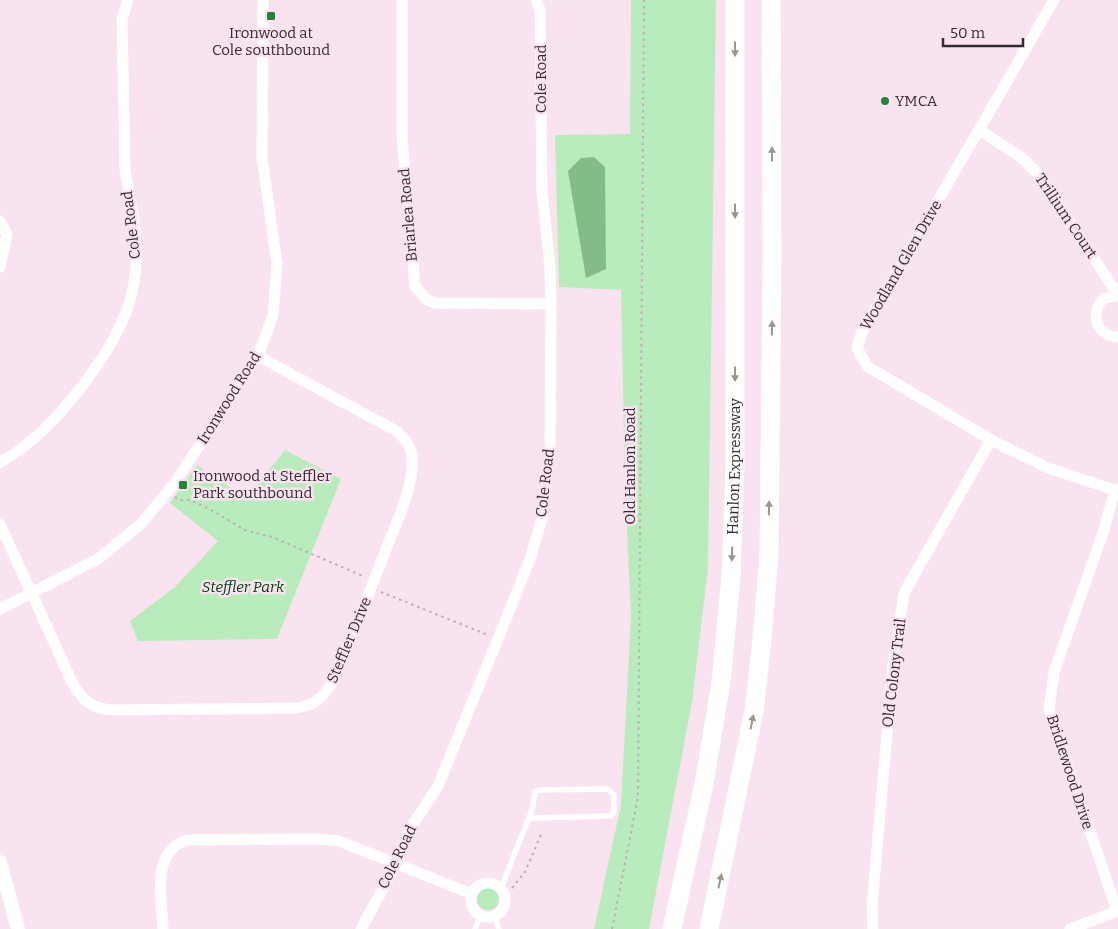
<svg xmlns="http://www.w3.org/2000/svg" width="1118" height="929" viewBox="0 0 1118 929" font-family="Bitter,serif">
  <rect width="100%" height="100%" fill="#fae3f0"/>
  <g fill="#b9ecbc">
    <path d="M631,0H716L708,568L692,702L649,929H594L621,805L631,616L625,488L621,290L559,287L555,135L630,134Z"/>
    <path d="M285,450L341,479L277,639L138,641L130,621L175,587L218,541L170,503L197,465L246,498Z"/>
    <circle cx="488" cy="899" r="11"/>
  </g>
  <path fill="#83bc87" d="M594,157L605,167L606,269L586,278L568,171L581,158Z"/>
  <g fill="none" stroke-linecap="round" stroke-linejoin="round">
    <g stroke="#beacb6" stroke-width="2" stroke-dasharray="2.5 4" stroke-linecap="butt">
      <path d="M175,497L179,500H191L213,511L245,530L272,537L363,576"/>
      <path d="M381,592L488,635"/>
      <path d="M512,888L525,872L541,835H544"/>
      <path d="M612,929L638,797L644,0"/>
    </g>
    <g stroke="#fff" stroke-width="5.5">
      <path d="M501,888L532,810L535,792L540,790L608,789L614,795V812L611,816L533,818L527,821"/>
      <path d="M494,916L499,929"/>
      <path d="M475,929L481,915"/>
    </g>
    <g stroke="#fff" stroke-width="11">
      <path d="M402,0V137L415,286L426,299L435,303L551,304"/>
      <path d="M1054,0L862,332L857,348L867,366L991,440L1048,468L1118,491"/>
      <path d="M979,130L1021,157L1040,176L1118,295"/>
      <path d="M0,221L7,234L0,267"/>
      <path d="M1118,295L1103,299C1089,315 1097,336 1118,337"/>
      <path d="M0,462C50,436 111,357 129,304C134,288 136,271 137,255L134,221L125,169L122,19L128,0"/>
      <path d="M1115,489L1104,530L1054,672L1049,709L1117,911"/>
      <path d="M0,524L71,680C82,700 90,709 114,710L295,708C315,706 323,698 333,681C352,634 372,587 390,539C400,514 414,485 412,458C412,447 405,440 398,432L258,356"/>
      <path d="M0,609L98,559L142,523L174,484L258,356L273,315L277,265L262,157L263,0"/>
      <circle cx="488" cy="900" r="17"/>
      <path d="M163,929C162,899 150,852 187,840L320,839L339,841L472,894"/>
      <path d="M361,929L391,874L410,829L438,786L515,597L531,556L542,518L550,455L551,304L550,266L542,193L540,10L536,0"/>
      <path d="M873,929L872,906L893,664L904,593L991,440"/>
      <path d="M1070,929L1118,911"/>
    </g>
    <path stroke="#fff" stroke-width="14" d="M0,862L18,929"/>
    <g stroke="#fff" stroke-width="19">
      <path id="s1" d="M672,929L704,784L721,682L731,577L735,464V0"/>
      <path d="M709,929L754,711L762,639L769,555L772,255L771,0"/>
    </g>
  </g>
  <defs><path id="oneway-solid" d="M-6-.8H1V-3.2L6.5 0L1 3.2V.8H-6Z" transform="scale(1.25)"/></defs>
  <g fill="#9a9698">
    <use href="#oneway-solid" transform="translate(735 49) rotate(90)"/>
    <use href="#oneway-solid" transform="translate(772 154) rotate(-90)"/>
    <use href="#oneway-solid" transform="translate(735 211) rotate(90)"/>
    <use href="#oneway-solid" transform="translate(772 328) rotate(-89)"/>
    <use href="#oneway-solid" transform="translate(735 374) rotate(90)"/>
    <use href="#oneway-solid" transform="translate(769 508) rotate(-89)"/>
    <use href="#oneway-solid" transform="translate(732 554) rotate(92)"/>
    <use href="#oneway-solid" transform="translate(752 722) rotate(-79)"/>
    <use href="#oneway-solid" transform="translate(720 881) rotate(-78)"/>
  </g>
  <g fill="#238336" stroke="#fae3f0" stroke-width="2">
    <rect x="266" y="11" width="10" height="10" rx="2.5"/>
    <circle cx="885" cy="101" r="5"/>
    <rect x="178" y="480" width="10" height="10" rx="2.5"/>
  </g>
  <g text-anchor="middle" stroke-width="5" stroke-linejoin="round" paint-order="stroke">
    <g font-size="15" fill="#342c31" stroke="#fae3f0" text-anchor="start">
      <text x="271" y="38" text-anchor="middle">Ironwood at<tspan x="271" dy="17">Cole southbound</tspan></text>
      <text x="895" y="106">YMCA</text>
      <text x="193" y="481">Ironwood at Steffler<tspan x="193" dy="17">Park southbound</tspan></text>
    </g>
    <g font-size="15" fill="#342c31" stroke="#fae3f0">
      <text transform="translate(541 79) rotate(-90)" y="5">Cole Road</text>
      <text transform="translate(408 215) rotate(-95)" y="5">Briarlea Road</text>
      <text transform="translate(1066 216) rotate(56)" y="5">Trillium Court</text>
      <text transform="translate(131 225) rotate(-97)" y="5">Cole Road</text>
      <text transform="translate(901 265) rotate(-60)" y="5">Woodland Glen Drive</text>
      <text transform="translate(229 398) rotate(-58)" y="5">Ironwood Road</text>
      <text transform="translate(630 466) rotate(-90)" y="5">Old Hanlon Road</text>
      <text dy="5" stroke="none"><textPath href="#s1" startOffset="468">Hanlon Expressway</textPath></text>
      <text transform="translate(545 483) rotate(-83)" y="5">Cole Road</text>
      <text transform="translate(349 640) rotate(-67)" y="5">Steffler Drive</text>
      <text transform="translate(894 673) rotate(-83)" y="5">Old Colony Trail</text>
      <text transform="translate(1070 772) rotate(72)" y="5">Bridlewood Drive</text>
      <text transform="translate(397 857) rotate(-64)" y="5">Cole Road</text>
    </g>
    <g font-size="15" font-style="italic" fill="#00410f" stroke="#fae3f0">
      <text x="243" y="592">Steffler Park</text>
    </g>
  </g>
  <path d="M943 38v8h80v-8" fill="none" stroke="#342c31" stroke-width="2.5"/>
  <text x="950" y="38" font-size="15" fill="#342c31" stroke="#fae3f0" stroke-width="4" paint-order="stroke">50 m</text>
</svg>
